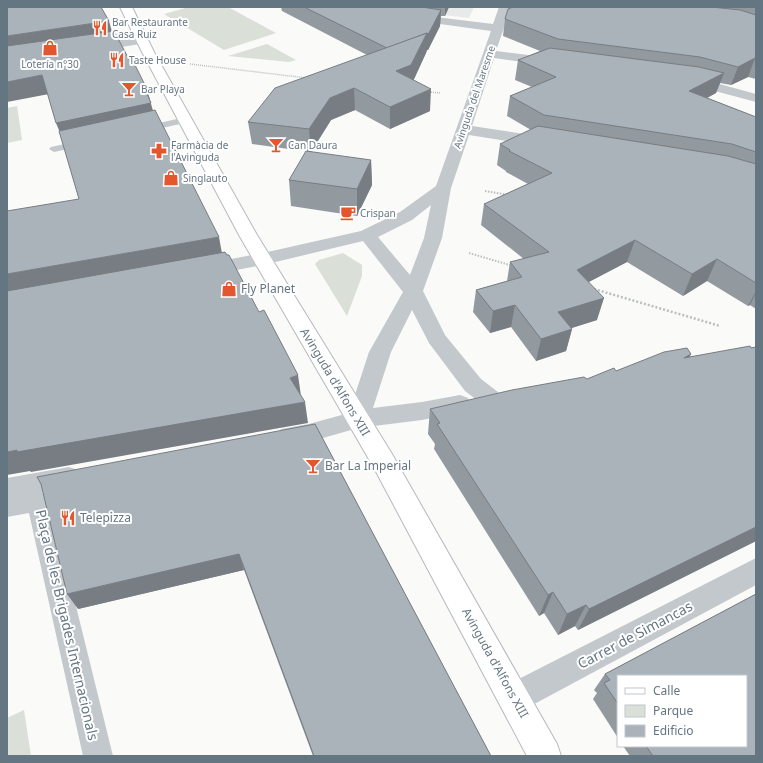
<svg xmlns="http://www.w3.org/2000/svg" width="763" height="763" viewBox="0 0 763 763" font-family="'Noto Sans',sans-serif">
  <rect width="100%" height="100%" fill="#fafaf8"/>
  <path fill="#e8e9e9" d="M379,7H474L469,18Z"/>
  <g fill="#dadfd7">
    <path d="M189,7H228L276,33L224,50L164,14Z"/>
    <path d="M267,44L296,60L289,62L228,56Z"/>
    <path d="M17,106L22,140L7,143V108Z"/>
    <path d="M343,253L362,265V276L347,316L315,264L319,260Z"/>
    <path d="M24,710L31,756H7V718Z"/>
  </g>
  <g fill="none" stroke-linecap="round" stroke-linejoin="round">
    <defs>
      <path id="primary" d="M120,7H132L154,52L257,235L392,454L557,744L561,756H527L374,468L239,235L142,52Z"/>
    </defs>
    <use href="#primary" stroke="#b5babe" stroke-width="2"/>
    <g stroke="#bbbfc2" stroke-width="1.5" stroke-dasharray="1 1" stroke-linecap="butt">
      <path d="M190,64L307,78"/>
      <path d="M429,92L441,93"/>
    </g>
    <g stroke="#bbbfc2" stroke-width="2" stroke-dasharray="1.5 1.5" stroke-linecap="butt">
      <path d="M485,191L508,195"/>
      <path d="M469,253L513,266"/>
    </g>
    <path stroke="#bbbfc2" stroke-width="2.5" stroke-dasharray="2 2" stroke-linecap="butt" d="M594,289L720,326"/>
    <g fill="#c3c8cc" fill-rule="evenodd">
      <path d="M186,117L189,118L191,120L189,122L144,132L139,129L141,127Z"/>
      <path d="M83,140L88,143L86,145L54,152L49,149L51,147Z"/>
    </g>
    <path fill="#c3c8cc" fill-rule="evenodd" d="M38,491L46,494L50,501L113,756H83L29,513L7,517V497Z"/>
    <g fill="#c3c8cc" fill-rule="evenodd">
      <path d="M499,7H511L496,51L553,58L558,59L559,62L558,65L553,66L494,58L472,126L544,137L549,139L552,142L549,145L544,147L469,135L451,188L442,238L423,291L445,335L481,379L498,392L501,398L498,404L490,407L482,404L465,391L429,343L412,310L391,352L373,408L422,402L460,395L468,398L471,404L468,410L422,420L358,428L309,442L289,445L281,443L277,436L281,429L309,424L349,413L369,352L403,292L363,241L263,265L205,276L198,274L196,270L198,266L205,264L263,253L361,231L400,212L436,186L491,31L411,20L407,19L405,17L407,15L411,14L493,24ZM431,205L424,238L410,275L378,237L412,220Z"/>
      <path d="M142,36L146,37L148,40L146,43L91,52L87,51L85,48L87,45L91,44Z"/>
      <path d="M690,76L756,94V102L685,83L683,80L685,77Z"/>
      <path d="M69,467L78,470L81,477L78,484L7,500V478Z"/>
      <path d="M756,558V585L525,709L514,714L503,709L498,698L503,687Z"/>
    </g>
    <use href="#primary" fill="#fff" fill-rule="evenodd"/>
  </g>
  <g fill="#929a9f">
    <path d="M281,7H449L445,16H441L440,26L428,50H427L426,53L413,80L430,111L390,129L355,110L331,120L311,152L252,144L248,122L367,55L282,11Z"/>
    <path d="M513,7H756V79L748,77L731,85L720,83L716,93L707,98L756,117V309L750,305L748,306L707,281L683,296L627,262L589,282L597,320L572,328V329L566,351L536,361L511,327L490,333L473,312L476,290L507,281L510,262L524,259L481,225L484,204L528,184L506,172V171L497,165L500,144L531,130L507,116L510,96L532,87L515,80L518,60L540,51L503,36L505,19Z"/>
    <path d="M371,160L372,185L357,216L291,206L289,180Z"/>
    <path d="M756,347V541L578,630L575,626L558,635L544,613L539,616L434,449L435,444L428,434L430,409L587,379L616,371L691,354L689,357Z"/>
    <path d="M315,424L491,756H313L244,570L78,609Z"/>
    <path d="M756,594V756H630L623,746H746V676H618V738L593,699L597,693L594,690L605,674Z"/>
  </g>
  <g fill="#777d82">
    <path d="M445,7H449L445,16Z"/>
    <path d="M441,10L440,26L428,50H427L426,53L411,86L387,65Z"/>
    <path d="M109,21L114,39L7,54V36Z"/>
    <path d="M755,58L748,77L731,85L738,67Z"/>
    <path d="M724,73L716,93L682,111L689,91Z"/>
    <path d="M42,75L49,94L7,102V82Z"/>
    <path d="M354,88L355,110L331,120L311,152L309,129L330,98Z"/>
    <path d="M145,89H147L156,122L64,142L56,123Z"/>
    <path d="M431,89L430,111L390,129V107Z"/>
    <path d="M371,160L372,185L357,216V189Z"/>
    <path d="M219,237L223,259L7,297V274Z"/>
    <path d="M635,240L627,262L571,291L577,270Z"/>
    <path d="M717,259L707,281L683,296L692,274Z"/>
    <path d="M756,291V293L750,305L748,306Z"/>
    <path d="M604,298L597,320L552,334L558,312Z"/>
    <path d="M515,305L511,327L490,333L493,311Z"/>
    <path d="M572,329L566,351L536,361L541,339Z"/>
    <path d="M691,354L679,379L684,358Z"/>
    <path d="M298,375L301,396L290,378Z"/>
    <path d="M305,402L308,423L31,472L30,471L7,475V452Z"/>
    <path d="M756,527V541L578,630L589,609Z"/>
    <path d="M239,554L244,570L78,609L67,594Z"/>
    <path d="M553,592L544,613L539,616L548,595Z"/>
    <path d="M586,605L575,626L558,635L567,614Z"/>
  </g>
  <g fill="#aab3b9" stroke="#777d82">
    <path d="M7,7H101L109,21L7,36Z"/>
    <path d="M304,7H422L441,10L429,33L427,34V33L387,48Z"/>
    <path d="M513,7H711L740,10L756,15V59L755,58L738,67L700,57L558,39L505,19L508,9Z"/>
    <path d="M114,31L131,63H134L147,89H145L151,103L56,123L42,75L7,82V46Z"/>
    <path d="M427,33L411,65L396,71L431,89L390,107L354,88L330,98L309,129L248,122L275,88Z"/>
    <path d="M550,48L699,67L724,73L689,91L756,117V152L732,144L544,115L510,96L556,77L518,60Z"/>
    <path d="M155,110L219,237L7,274V211L79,199L59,131Z"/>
    <path d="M538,126L728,156L756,164V283L717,259L692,274L635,240L577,270L604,298L558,312L572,329L541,339L515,305L493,311L476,290L522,277L510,262L549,252L484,204L552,173L509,151L510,150L500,144Z"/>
    <path d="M306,151L371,160L357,189L289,180Z"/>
    <path d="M225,252L227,255H229L259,312L264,310L298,375L290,378L305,402L17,452V450L7,452V291Z"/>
    <path d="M750,346L751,348L756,347V527L589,609L586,605L567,614L553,592L548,595L437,424L440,423L430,409L512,390L584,377L587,379L614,368L616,371L664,352L687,348L691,354L684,358Z"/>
    <path d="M315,424L491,756H314L239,554L67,594L41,484L37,477Z"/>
    <path d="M756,594V756H653L646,746H746V676H618V704L604,683L610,680L605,674Z"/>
  </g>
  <defs>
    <symbol id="restaurant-bare" viewBox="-9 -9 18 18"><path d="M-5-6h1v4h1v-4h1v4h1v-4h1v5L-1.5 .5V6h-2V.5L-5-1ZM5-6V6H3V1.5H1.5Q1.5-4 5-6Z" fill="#e4572e" stroke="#fff" stroke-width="2.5" paint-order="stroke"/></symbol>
    <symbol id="shop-bare" viewBox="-9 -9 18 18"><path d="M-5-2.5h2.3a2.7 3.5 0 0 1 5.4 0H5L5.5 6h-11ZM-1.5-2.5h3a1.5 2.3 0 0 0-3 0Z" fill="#e4572e" stroke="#fff" stroke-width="2.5" paint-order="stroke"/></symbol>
    <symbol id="bar-bare" viewBox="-9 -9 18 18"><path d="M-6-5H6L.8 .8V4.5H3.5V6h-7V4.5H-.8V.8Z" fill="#e4572e" stroke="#fff" stroke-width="2.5" paint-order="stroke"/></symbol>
    <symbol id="pharmacy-bare" viewBox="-9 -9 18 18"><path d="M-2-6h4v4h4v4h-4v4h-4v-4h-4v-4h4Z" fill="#e4572e" stroke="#fff" stroke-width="2.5" paint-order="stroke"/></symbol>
    <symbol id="cafe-bare" viewBox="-9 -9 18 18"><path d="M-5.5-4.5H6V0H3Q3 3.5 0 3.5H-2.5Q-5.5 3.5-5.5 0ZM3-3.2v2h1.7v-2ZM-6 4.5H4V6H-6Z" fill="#e4572e" stroke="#fff" stroke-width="2.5" paint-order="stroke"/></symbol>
  </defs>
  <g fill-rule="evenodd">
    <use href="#restaurant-bare" x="89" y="17" width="22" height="22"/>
    <use href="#shop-bare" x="39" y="37" width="22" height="22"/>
    <use href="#restaurant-bare" x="106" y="49" width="22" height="22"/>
    <use href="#bar-bare" x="118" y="78" width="22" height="22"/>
    <use href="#bar-bare" x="265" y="134" width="22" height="22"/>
    <use href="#pharmacy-bare" x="148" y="140" width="22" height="22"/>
    <use href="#shop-bare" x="160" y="167" width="22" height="22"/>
    <use href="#cafe-bare" x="337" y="202" width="22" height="22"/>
    <use href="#shop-bare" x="218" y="278" width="22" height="22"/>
    <use href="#bar-bare" x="302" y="455" width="22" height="22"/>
    <use href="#restaurant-bare" x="57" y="507" width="22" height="22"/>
  </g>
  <g text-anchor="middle" stroke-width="4" stroke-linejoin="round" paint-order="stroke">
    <g font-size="10" fill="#657683" stroke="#fff" text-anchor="start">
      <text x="112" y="26">Bar Restaurante<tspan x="112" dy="12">Casa Ruiz</tspan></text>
      <text x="129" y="64">Taste House</text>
      <text x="50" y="68" text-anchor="middle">Lotería n°30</text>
      <text x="141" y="93">Bar Playa</text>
      <text x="171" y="149">Farmàcia de<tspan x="171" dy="12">l'Avinguda</tspan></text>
      <text x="288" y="149">Can Daura</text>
      <text x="183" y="182">Singlauto</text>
      <text x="360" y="217">Crispan</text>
    </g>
    <g font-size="10" fill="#657683" stroke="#fff">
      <text transform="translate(474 97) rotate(-71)" y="4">Avinguda del Maresme</text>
    </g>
    <g font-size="12" fill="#657683" stroke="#fff" text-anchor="start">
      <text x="241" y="293">Fly Planet</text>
      <text x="325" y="470">Bar La Imperial</text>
      <text x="80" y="522">Telepizza</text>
    </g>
    <g font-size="12" fill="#657683" stroke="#fff">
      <text transform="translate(335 382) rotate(59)" y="4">Avinguda d'Alfons XIII</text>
      <text transform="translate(495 663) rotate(61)" y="4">Avinguda d'Alfons XIII</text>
    </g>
    <g font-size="14" fill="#657683" stroke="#fff">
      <text transform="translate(67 625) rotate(77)" y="5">Plaça de les Brigades Internacionals</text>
      <text transform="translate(635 635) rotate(-28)" y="5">Carrer de Simancas</text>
    </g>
  </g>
  <rect width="763" height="763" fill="none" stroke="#657683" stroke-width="16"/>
  <rect x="617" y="675" width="130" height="72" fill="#ffffff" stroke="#c1c8cd"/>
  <rect x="625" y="688" width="20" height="6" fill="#ffffff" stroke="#c1c8cd"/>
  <text x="653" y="695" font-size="12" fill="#657683">Calle</text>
  <rect x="625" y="705" width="20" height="12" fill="#dadfd7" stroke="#c1c8cd"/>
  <text x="653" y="715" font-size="12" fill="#657683">Parque</text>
  <rect x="625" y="725" width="20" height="12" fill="#aab3b9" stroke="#c1c8cd"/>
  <text x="653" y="735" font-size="12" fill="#657683">Edificio</text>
</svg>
